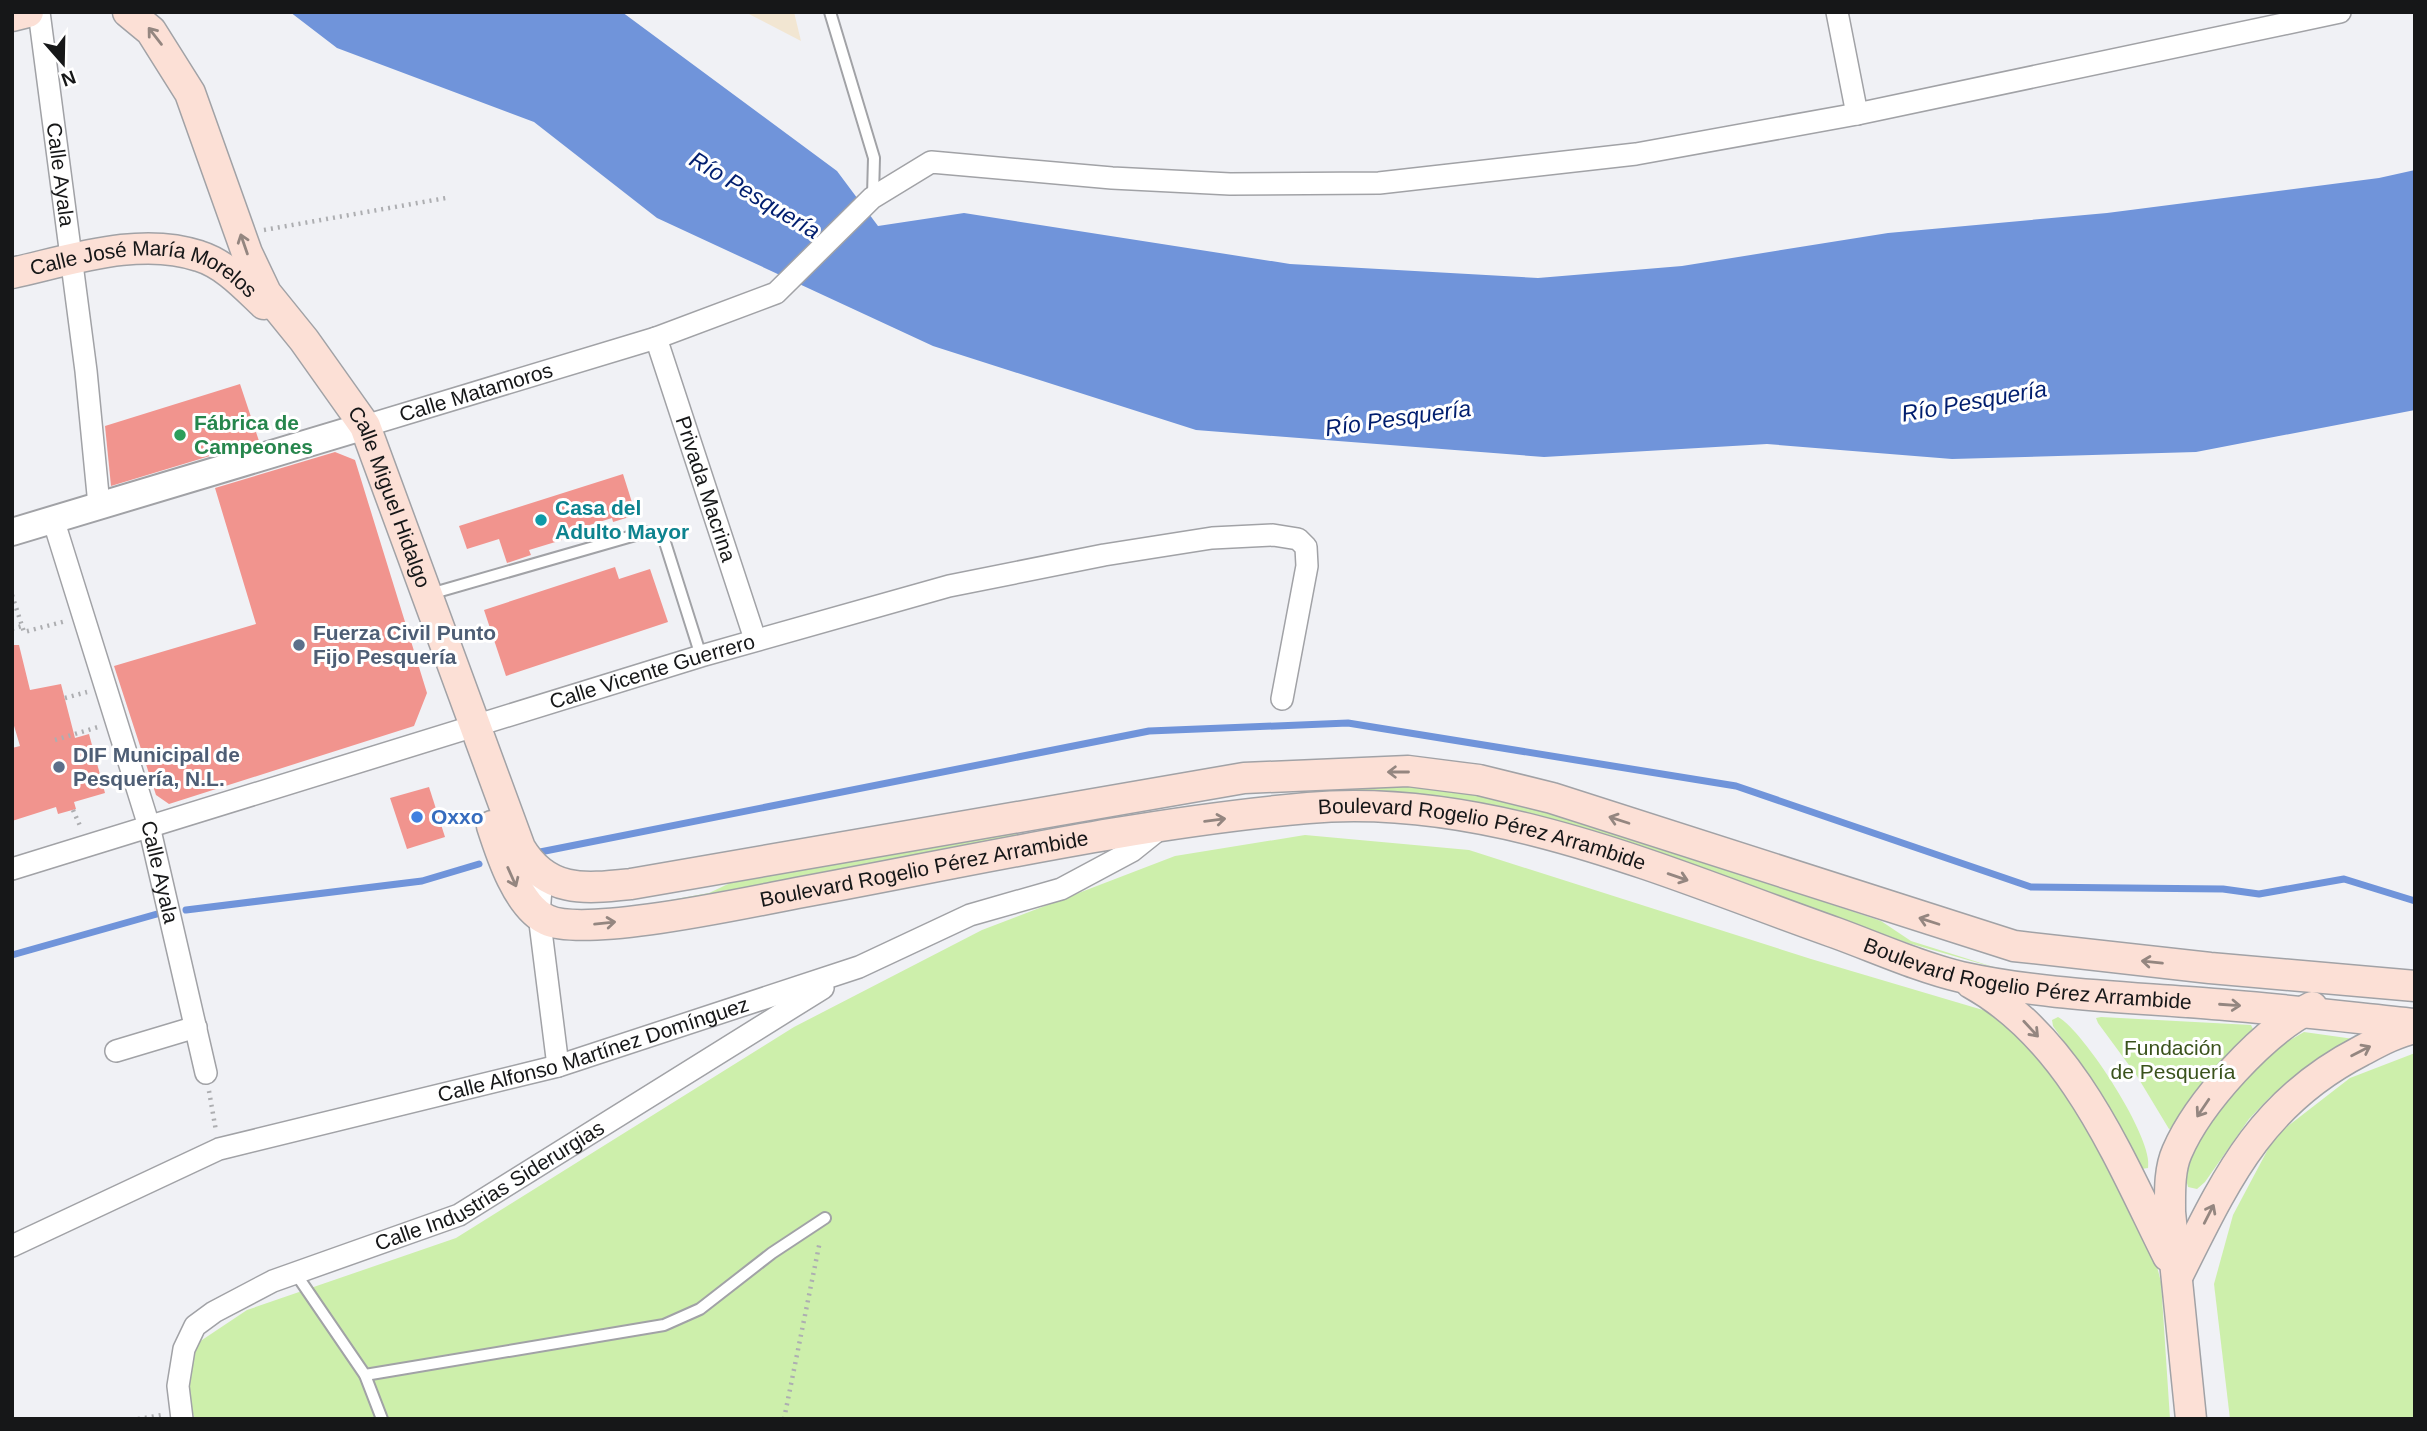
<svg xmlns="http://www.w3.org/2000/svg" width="2427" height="1431" viewBox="0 0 2427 1431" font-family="Helvetica,sans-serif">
  <rect width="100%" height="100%" fill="#f0f1f5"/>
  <path fill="#f2e6d2" d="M745,12H794L801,41Z"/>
  <g fill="#cdefab">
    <path d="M1367,780L1452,786L1538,805L1881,921L1911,941L2003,970L1908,943L1541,820L1233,802L1332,791Z"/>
    <path d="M998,832L1035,835L711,895L621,909L709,893L743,877Z"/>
    <path d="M1305,835L1469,850L1811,959L1993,1013L2033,1048L2078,1109L2153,1251L2161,1282L2170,1419H195L190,1405L188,1359L199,1342L247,1310L456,1238L794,1027L982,930L1175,856Z"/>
    <path d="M2058,1017C2083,1030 2155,1140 2148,1168L2141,1169L2088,1076L2053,1026L2052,1020Z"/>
    <path d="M2101,1017L2251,1025L2254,1031L2173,1128L2169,1129L2137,1076L2098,1023L2096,1018Z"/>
    <path d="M2304,1032L2354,1039L2270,1097L2249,1119L2205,1182L2197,1189L2188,1187L2185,1175L2187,1147L2266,1054Z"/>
    <path d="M2415,1053V1419H2230L2214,1284L2233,1215L2275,1136L2350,1078Z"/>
  </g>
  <path fill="#7094da" d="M290,12H622L837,171L878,226L964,213L1290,264L1538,278L1682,266L1888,233L2107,213L2379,178L2415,170V410L2196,452L1952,459L1767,444L1544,457L1196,430L933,346L657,218L534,122L337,48Z"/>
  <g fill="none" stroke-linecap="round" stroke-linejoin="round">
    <g stroke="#7094da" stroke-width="7">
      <path d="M535,853L1149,731L1348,723L1736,786L2031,887L2223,889L2259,894L2344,879L2415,901"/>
      <path d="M186,910L422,881L479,864"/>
      <path d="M12,955L157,914"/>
    </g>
  </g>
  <g fill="#f1948e">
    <path d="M240,384L259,441L111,486L105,426Z"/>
    <path d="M335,452L355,460L427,693L414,726L169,804L156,795L114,666L256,624L215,488Z"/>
    <path d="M623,474L636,515L613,522L612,518L561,534L562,540L529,550L531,555L507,563L499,539L467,549L459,526Z"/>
    <path d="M615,567L619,579L650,569L668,622L506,676L484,610Z"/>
    <path d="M12,645H19L30,690L61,684L75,738L89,734L105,793L74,802L76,809L58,814L56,807L12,821V748L20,746L12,719Z"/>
    <path d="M429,787L445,837L407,849L390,798Z"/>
  </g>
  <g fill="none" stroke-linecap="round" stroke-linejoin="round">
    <defs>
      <g id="service">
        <path d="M830,12L874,158L873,195"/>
        <path d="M430,594L646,532L663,536L701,656"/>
        <path d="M296,1274L365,1375L382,1419"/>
        <path d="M365,1375L664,1325L700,1309L772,1253L825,1218"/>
      </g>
      <g id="minor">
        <path id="s1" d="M39,12L86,371L99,505"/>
        <path d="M1837,12L1857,114"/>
        <path id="s2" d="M656,338L755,639"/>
        <path id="s3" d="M365,426L656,338L776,293L872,198L931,162L1112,178L1230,184L1379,183L1636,154L1857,114L2340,12"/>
        <path id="s4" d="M53,519L149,826L206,1073"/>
        <path id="s5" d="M12,869L701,656L949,586L1104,555L1212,538L1273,535L1298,539L1306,547L1307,566L1282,699"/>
        <path d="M542,875L539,915L558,1066"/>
        <path d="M116,1051L196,1027"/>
        <path id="s6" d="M12,1246L219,1149L558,1066L859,967L970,915L1061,889L1132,851L1162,827"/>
        <path id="s7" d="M182,1419L178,1386L184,1349L195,1326L214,1312L273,1281L459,1215L823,988"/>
      </g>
      <path id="tertiary" d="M12,532L365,426"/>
      <g id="secondary">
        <path id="s8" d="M128,12L151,31L190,93L247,253L266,293L304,340L365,426L520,848C547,893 583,889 631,884L1244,778L1408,771L1479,780L1552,798L2014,946L2210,968L2415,986"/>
        <path d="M12,16L28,12"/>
        <path id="s9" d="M12,273C71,260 140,236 199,256C225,264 245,286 264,304"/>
        <path id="s10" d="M492,826C501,854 518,907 547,920C586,938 749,902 797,893C966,862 1136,823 1308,808C1490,792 1669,874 1836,933C1877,948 1919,967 1961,977C2043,995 2129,997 2213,1004C2281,1009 2347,1017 2415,1024"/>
        <path d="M1971,983C2072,1039 2119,1158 2168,1256"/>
        <path d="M2178,1275C2226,1179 2260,1103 2361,1051C2378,1042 2396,1032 2415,1028"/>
        <path d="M2191,1419L2170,1212C2170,1193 2169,1170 2177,1152C2198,1103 2263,1031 2312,1007"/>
      </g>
    </defs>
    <use href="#service" stroke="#a1a2a6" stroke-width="14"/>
    <use href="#minor" stroke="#a1a2a6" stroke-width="24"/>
    <use href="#tertiary" stroke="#a1a2a6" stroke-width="30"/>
    <use href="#secondary" stroke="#a1a2a6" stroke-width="33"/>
    <g stroke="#adaeb1" stroke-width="4.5" stroke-dasharray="2 5" stroke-linecap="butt">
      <path d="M264,230L446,198"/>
      <path d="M12,595L24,632L66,621"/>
      <path d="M12,629L22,626"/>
      <path d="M65,698L87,692"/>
      <path d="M55,740L98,727"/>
      <path d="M73,810L81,828"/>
      <path d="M209,1091L216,1131"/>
      <path d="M138,1419L162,1415"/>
      <path d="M784,1419L820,1241"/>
    </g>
    <use href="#service" stroke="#fff" stroke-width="10"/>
    <use href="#minor" stroke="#fff" stroke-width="21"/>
    <use href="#tertiary" stroke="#fff" stroke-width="26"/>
    <use href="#secondary" stroke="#fce0d6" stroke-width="30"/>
  </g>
  <defs><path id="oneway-shaft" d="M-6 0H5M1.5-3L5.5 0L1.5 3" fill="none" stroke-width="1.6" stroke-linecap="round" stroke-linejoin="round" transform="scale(1.75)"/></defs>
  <g stroke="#948680">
    <use href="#oneway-shaft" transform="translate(155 36) rotate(-128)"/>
    <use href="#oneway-shaft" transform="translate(244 244) rotate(-109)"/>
    <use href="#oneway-shaft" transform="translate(1398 772) rotate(180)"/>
    <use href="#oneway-shaft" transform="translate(1215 820) rotate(-7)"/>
    <use href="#oneway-shaft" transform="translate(1619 820) rotate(-162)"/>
    <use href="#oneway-shaft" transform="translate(512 877) rotate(66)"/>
    <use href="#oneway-shaft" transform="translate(1678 877) rotate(19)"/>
    <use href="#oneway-shaft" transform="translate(1929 921) rotate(-162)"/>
    <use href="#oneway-shaft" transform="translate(605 923) rotate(-6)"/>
    <use href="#oneway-shaft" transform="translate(2152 962) rotate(-174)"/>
    <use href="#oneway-shaft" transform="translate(2230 1005) rotate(4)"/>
    <use href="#oneway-shaft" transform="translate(2031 1029) rotate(47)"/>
    <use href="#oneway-shaft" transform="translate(2361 1051) rotate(-27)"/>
    <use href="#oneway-shaft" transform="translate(2203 1108) rotate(124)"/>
    <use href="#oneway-shaft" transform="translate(2209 1214) rotate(-63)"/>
  </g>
  <circle fill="#2e9e5b" stroke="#fff" stroke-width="2.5" cx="180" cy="435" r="7"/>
  <circle fill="#0f9aa8" stroke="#fff" stroke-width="2.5" cx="541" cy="520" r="7"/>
  <g fill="#5c6f8a" stroke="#fff" stroke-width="2.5">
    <circle cx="299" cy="645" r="7"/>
    <circle cx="59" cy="767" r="7"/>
  </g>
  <circle fill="#3f7fe0" stroke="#fff" stroke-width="2.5" cx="417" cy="817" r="7"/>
  <g text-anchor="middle" stroke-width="6" stroke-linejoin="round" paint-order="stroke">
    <g font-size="21" fill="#161718" stroke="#fff">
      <text dy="7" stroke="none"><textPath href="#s1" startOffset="164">Calle Ayala</textPath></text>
      <text dy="7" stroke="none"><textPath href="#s9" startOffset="138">Calle José María Morelos</textPath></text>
      <text dy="7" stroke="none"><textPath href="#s3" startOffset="116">Calle Matamoros</textPath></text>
      <text dy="7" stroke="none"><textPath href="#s2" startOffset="159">Privada Macrina</textPath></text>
      <text dy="7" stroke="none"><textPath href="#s8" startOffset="558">Calle Miguel Hidalgo</textPath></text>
      <text dy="7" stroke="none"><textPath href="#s5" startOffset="670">Calle Vicente Guerrero</textPath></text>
      <text dy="7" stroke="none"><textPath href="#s10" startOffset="1060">Boulevard Rogelio Pérez Arrambide</textPath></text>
      <text dy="7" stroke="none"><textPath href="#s10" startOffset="494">Boulevard Rogelio Pérez Arrambide</textPath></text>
      <text dy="7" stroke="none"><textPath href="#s4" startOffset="369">Calle Ayala</textPath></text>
      <text dy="7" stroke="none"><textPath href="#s10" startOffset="1628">Boulevard Rogelio Pérez Arrambide</textPath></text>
      <text dy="7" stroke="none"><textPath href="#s6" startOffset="616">Calle Alfonso Martínez Domínguez</textPath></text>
      <text dy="7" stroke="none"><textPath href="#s7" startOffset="424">Calle Industrias Siderurgias</textPath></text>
    </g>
    <g font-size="21" font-weight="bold" fill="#27864d" stroke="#fff" text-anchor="start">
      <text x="194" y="430">Fábrica de<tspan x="194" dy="24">Campeones</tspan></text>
    </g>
    <g font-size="21" font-weight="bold" fill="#0d838f" stroke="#fff" text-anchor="start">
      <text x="555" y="515">Casa del<tspan x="555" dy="24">Adulto Mayor</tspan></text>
    </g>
    <g font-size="21" font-weight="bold" fill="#4e5e75" stroke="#fff" text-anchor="start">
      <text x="313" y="640">Fuerza Civil Punto<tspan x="313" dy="24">Fijo Pesquería</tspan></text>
      <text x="73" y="762">DIF Municipal de<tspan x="73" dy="24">Pesquería, N.L.</tspan></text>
    </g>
    <g font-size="21" font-weight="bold" fill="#366cbe" stroke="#fff" text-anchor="start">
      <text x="431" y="824">Oxxo</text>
    </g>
    <g font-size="21" fill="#3a521c" stroke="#fff">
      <text x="2173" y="1055">Fundación<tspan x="2173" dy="24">de Pesquería</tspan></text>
    </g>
    <g font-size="23" font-style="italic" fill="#011e6f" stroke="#fff">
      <text transform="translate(755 195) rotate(31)" y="8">Río Pesquería</text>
      <text transform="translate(1974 401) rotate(-10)" y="8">Río Pesquería</text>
      <text transform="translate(1398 418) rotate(-8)" y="8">Río Pesquería</text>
    </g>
  </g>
  <rect width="2427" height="1431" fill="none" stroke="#161718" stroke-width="28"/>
  <g transform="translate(63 63) rotate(160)" stroke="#ffffff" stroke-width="5" paint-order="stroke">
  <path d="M0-5L12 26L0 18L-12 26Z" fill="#161718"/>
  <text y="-10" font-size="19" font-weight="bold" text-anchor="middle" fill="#161718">N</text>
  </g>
</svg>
